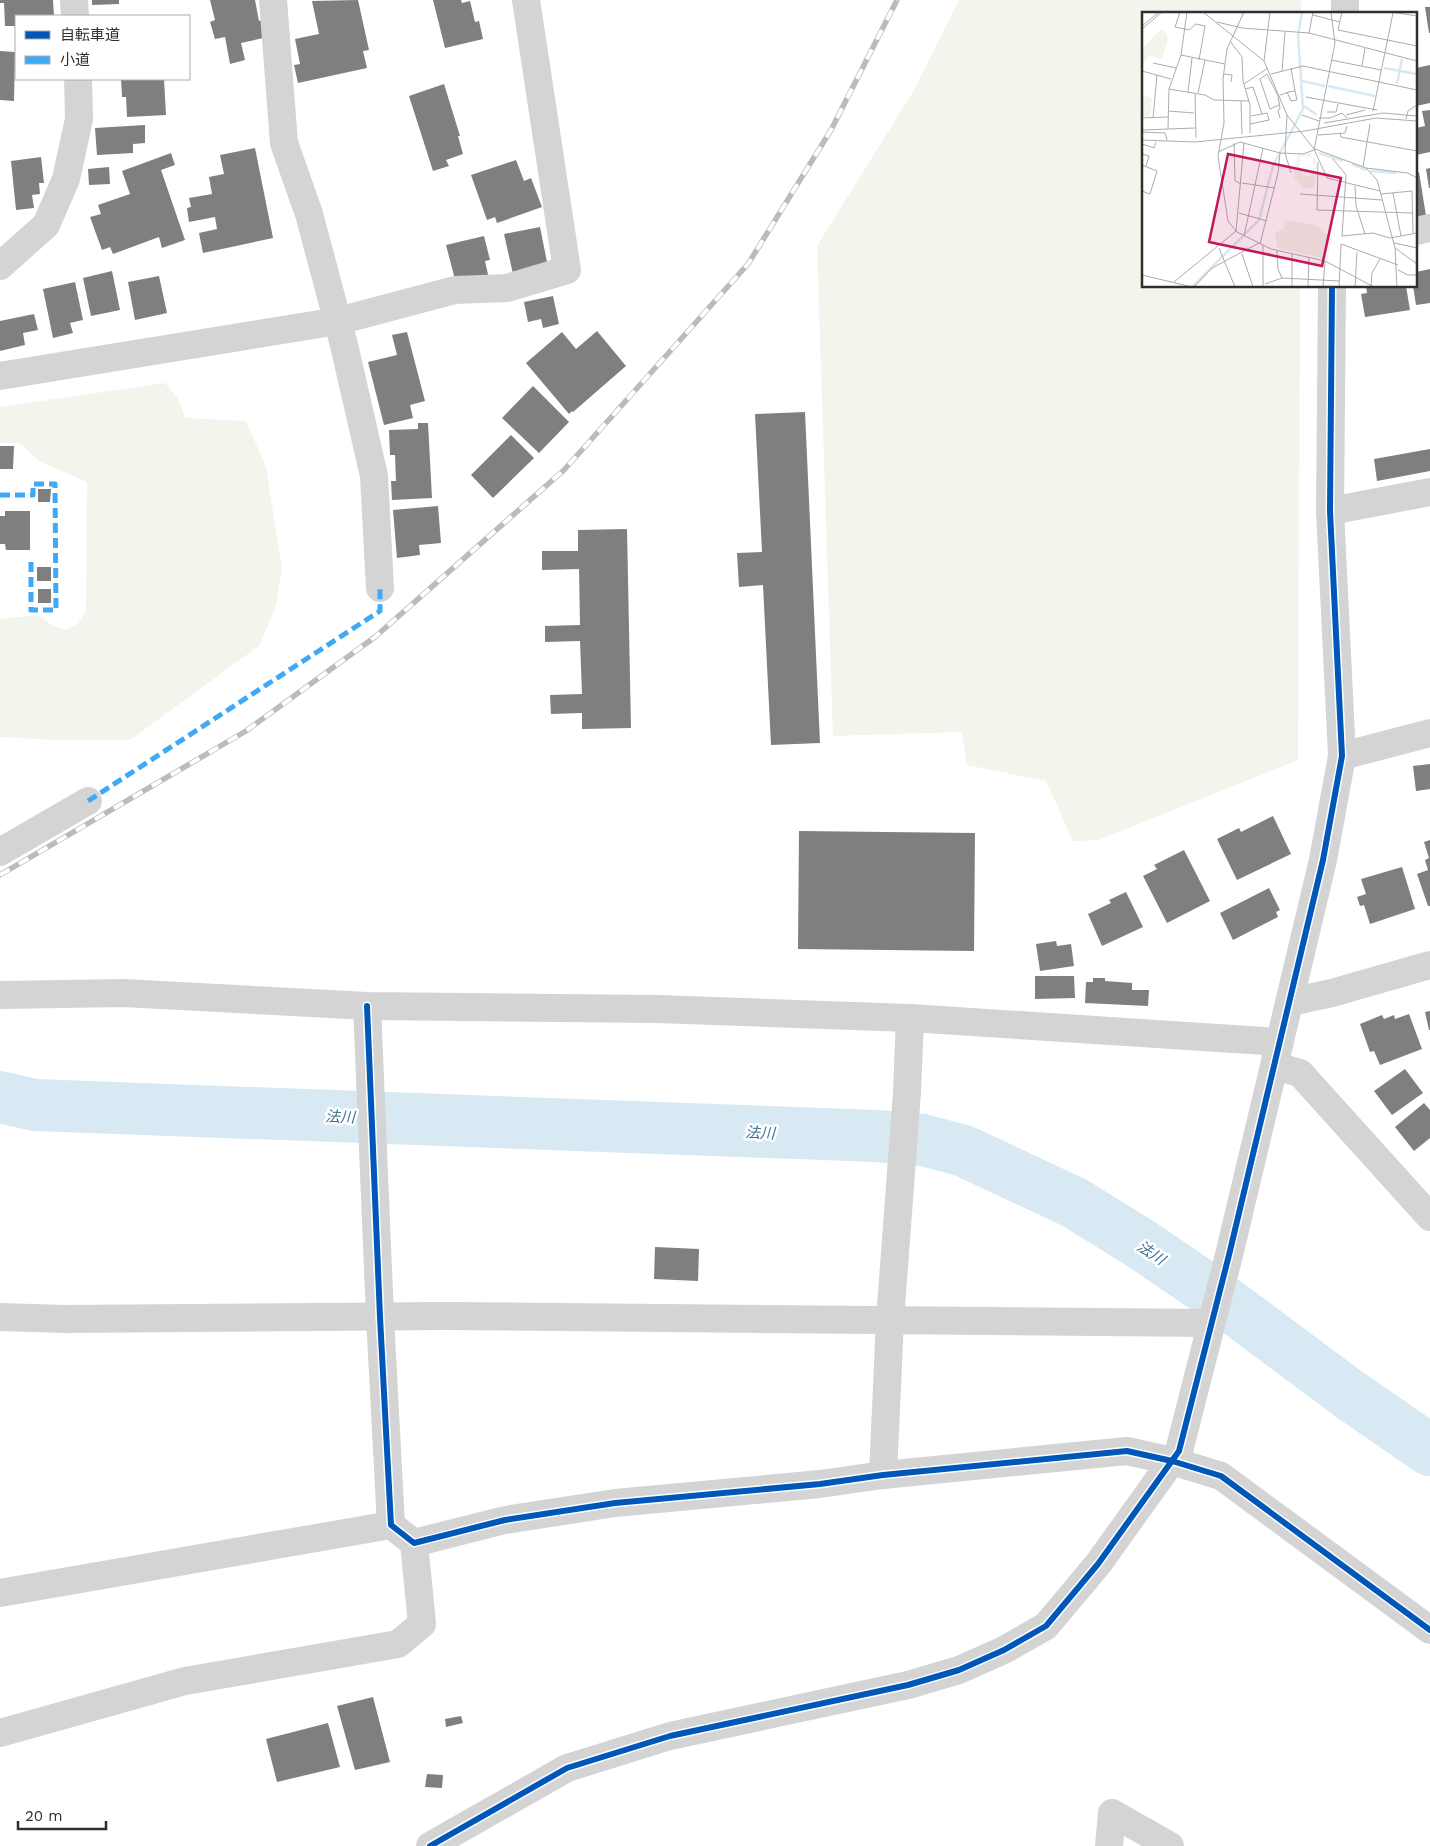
<svg xmlns="http://www.w3.org/2000/svg" width="1430" height="1846" viewBox="0 0 1430 1846" font-family="'Work Sans','Noto Sans JP',sans-serif">
  <rect width="100%" height="100%" fill="#fff"/>
  <g fill="#f1f5ec">
    <path d="M959,0H1301V14H1144V286H1300L1298,760L1099,840L1073,841L1046,781L967,765L962,732L833,736L817,246L914,90Z"/>
    <path d="M165,383L179,400L185,418L246,421L266,467L282,568L276,605L260,645L130,740H57L0,737V619L38,615L52,625L66,630L78,624L86,611L87,482L39,461L19,443H0V407Z"/>
  </g>
  <g fill="none" stroke-linecap="round" stroke-linejoin="round">
    <path stroke="#d8e9f3" stroke-width="52" d="M0,1097L35,1105L876,1136L923,1140L964,1151L1075,1203L1141,1244L1213,1293L1350,1395L1430,1450"/>
  </g>
  <g fill="#7f7f7f">
    <path d="M0,0H53L54,16H16V26H5L4,3H0Z"/>
    <path d="M92,0H119V4L92,5Z"/>
    <path d="M210,0H255L259,21L264,20L268,37L241,43L245,60L230,64L225,37L215,39L210,22L215,20Z"/>
    <path d="M358,0L369,50L363,51L367,68L298,83L294,65L300,64L295,39L319,34L312,1Z"/>
    <path d="M433,0H461L462,3L470,1L475,22L479,21L483,39L445,48Z"/>
    <path d="M1425,7H1430V33H1429Z"/>
    <path d="M0,51L15,52L14,101L0,100Z"/>
    <path d="M1430,65V103L1416,106V68Z"/>
    <path d="M121,79H164L166,115L127,117L126,97H122Z"/>
    <path d="M444,84L460,136H458L463,154L446,160L449,166L433,171L409,96Z"/>
    <path d="M1430,110V152L1416,155V128L1425,126L1422,111Z"/>
    <path d="M145,125V143L133,144V153L97,155L95,128Z"/>
    <path d="M255,148L273,238L203,253L199,233L217,229L215,217L189,222L187,208L191,207L189,198L212,194L209,177L224,174L220,155Z"/>
    <path d="M171,153L175,165L161,170L185,240L162,248L159,237L113,254L110,247L102,250L90,217L101,214L98,205L130,194L122,171Z"/>
    <path d="M41,157L44,183H39L40,194L32,195L34,208L16,210L11,161Z"/>
    <path d="M516,160L524,181L531,178L542,207L497,223L495,217L487,220L471,175Z"/>
    <path d="M109,167L110,184L89,185L88,169Z"/>
    <path d="M1430,168V188H1429L1426,169Z"/>
    <path d="M1419,172L1426,216L1416,218V173Z"/>
    <path d="M540,227L548,267L513,274L504,234Z"/>
    <path d="M484,236L490,260L485,261L489,279L457,287L446,245Z"/>
    <path d="M1430,269V303L1416,305L1413,286H1416V272Z"/>
    <path d="M112,271L120,310L91,316L83,278Z"/>
    <path d="M159,276L167,313L135,320L128,282Z"/>
    <path d="M75,282L83,320L70,323L73,333L53,338L43,289Z"/>
    <path d="M1366,286H1406L1410,310L1365,317L1361,294L1367,293Z"/>
    <path d="M553,296L559,324L543,328L541,319L528,322L524,302Z"/>
    <path d="M34,314L38,330L23,333L25,345L0,351V321Z"/>
    <path d="M597,331L626,366L573,412L572,411L569,414L526,363L562,332L576,349Z"/>
    <path d="M407,332L425,401L410,405L413,418L384,425L368,362L397,355L392,335Z"/>
    <path d="M533,386L569,422L539,453L502,418Z"/>
    <path d="M805,412L820,743L771,745L763,585L739,587L737,553L762,552L755,414Z"/>
    <path d="M418,423H428L432,498L392,500L391,481H396L395,455H390L389,430L418,429Z"/>
    <path d="M511,435L534,458L493,498L471,475Z"/>
    <path d="M0,446H14L13,469H0Z"/>
    <path d="M1430,449V471L1377,481L1374,459Z"/>
    <path d="M38,489H51L50,502H38Z"/>
    <path d="M438,506L441,543L419,545L420,555L397,558L393,510Z"/>
    <path d="M5,511H30V550H6L5,544H0V516H5Z"/>
    <path d="M627,529L631,728L582,729V713L551,714L550,695L582,694L580,641L545,642V626L580,625L579,569L542,570V551H578V530Z"/>
    <rect x="37" y="567" width="14" height="14"/>
    <rect x="38" y="589" width="13" height="14"/>
    <path d="M1430,764V789L1416,791L1413,766Z"/>
    <path d="M1273,816L1291,854L1237,880L1217,839L1239,828L1241,832Z"/>
    <path d="M799,831L975,833L974,951L798,949Z"/>
    <path d="M1430,840V906H1428L1417,874L1428,870L1425,860L1429,858L1424,842Z"/>
    <path d="M1184,850L1210,901L1167,923L1143,876L1157,869L1154,865Z"/>
    <path d="M1402,867L1415,909L1370,924L1364,905L1360,906L1357,897L1366,894L1361,879Z"/>
    <path d="M1269,888L1280,910L1276,912L1278,917L1233,940L1220,913Z"/>
    <path d="M1126,892L1143,927L1102,946L1088,914L1111,903L1109,900Z"/>
    <path d="M1056,941L1057,946L1071,944L1074,966L1040,971L1036,944Z"/>
    <path d="M1035,976H1074L1075,998L1035,999Z"/>
    <path d="M1093,978H1105V981L1132,983V990H1149L1148,1006L1085,1003L1086,982H1093Z"/>
    <path d="M1430,1011V1030H1429L1425,1012Z"/>
    <path d="M1409,1014L1422,1049L1380,1065L1374,1051L1370,1052L1360,1024L1382,1015L1384,1019L1394,1015L1395,1019Z"/>
    <path d="M1405,1069L1423,1093L1392,1115L1374,1091Z"/>
    <path d="M1424,1103L1430,1110V1138L1414,1151L1395,1127Z"/>
    <path d="M655,1247L699,1249L698,1281L654,1279Z"/>
    <path d="M373,1697L390,1762L355,1770L337,1706Z"/>
    <path d="M461,1716L463,1723L446,1727L445,1719Z"/>
    <path d="M328,1723L340,1767L277,1782L266,1739Z"/>
    <path d="M427,1774L443,1775L442,1788L425,1787Z"/>
  </g>
  <g fill="none" stroke-linecap="round" stroke-linejoin="round">
    <g stroke="#d4d4d4" stroke-width="28">
      <path d="M74,0L75,16"/>
      <path d="M273,0L284,143L309,214L344,345L374,476L380,588"/>
      <path d="M1345,14V0"/>
      <path d="M1416,231L1430,228"/>
      <path d="M0,266L46,225L66,179L79,119L78,79"/>
      <path d="M0,376L338,321L455,290L507,288L567,270L526,0"/>
      <path d="M1330,511L1430,492"/>
      <path d="M1342,756L1430,733"/>
      <path d="M0,852L88,801"/>
      <path d="M0,995L123,993L367,1006L658,1009L910,1018L1280,1042"/>
      <path d="M1290,1002L1332,993L1430,965"/>
      <path d="M367,1006L380,1317L391,1525L414,1543L505,1520L615,1503L820,1484L883,1475L1127,1451L1172,1461L1221,1476L1430,1630"/>
      <path d="M1275,1066L1300,1073L1430,1217"/>
      <path d="M0,1317L64,1319L444,1316L1211,1323"/>
      <path d="M883,1475L890,1320L907,1092L910,1018"/>
      <path d="M0,1593L391,1525"/>
      <path d="M0,1733L185,1681L398,1644L422,1624L414,1543"/>
      <path d="M430,1846L567,1768L670,1736L908,1685L959,1670L1004,1650L1046,1626L1098,1564L1179,1451L1229,1255L1323,860L1342,756L1330,511L1332,286"/>
      <path d="M1109,1846L1112,1813L1170,1846"/>
    </g>
    <defs>
      <path id="rail" d="M0,875L246,731L375,637L564,470L748,264L831,130L897,0"/>
    </defs>
    <use href="#rail" stroke="#bbb" stroke-width="5.5"/>
    <use href="#rail" stroke="#fff" stroke-width="4" stroke-dasharray="11" stroke-linecap="butt"/>
    <g stroke="#3fa9f5" stroke-width="5" stroke-dasharray="10 5" stroke-linecap="butt">
      <path d="M0,495H33V484H55L56,610H31V558"/>
      <path d="M88,801L380,611V588"/>
    </g>
    <defs>
      <g id="cycleway">
        <path d="M367,1006L380,1317L391,1525L414,1543L505,1520L615,1503L820,1484L883,1475L1127,1451L1172,1461L1221,1476L1430,1630"/>
        <path d="M430,1846L567,1768L670,1736L908,1685L959,1670L1004,1650L1046,1626L1098,1564L1179,1451L1229,1255L1323,860L1342,756L1330,511L1332,286"/>
      </g>
    </defs>
    <use href="#cycleway" stroke="#fff" stroke-width="9"/>
    <use href="#cycleway" stroke="#0057b8" stroke-width="6"/>
  </g>
  <g text-anchor="middle" stroke-width="5" stroke-linejoin="round" paint-order="stroke">
    <g font-size="15" font-style="italic" fill="#387197" stroke="#fff">
      <text transform="translate(340 1117) rotate(2)" y="5">法川</text>
      <text transform="translate(760 1133) rotate(2)" y="5">法川</text>
      <text transform="translate(1151 1253) rotate(33)" y="5">法川</text>
    </g>
  </g>
  <g transform="translate(1142 12)">
    <rect width="275" height="275" fill="#fff"/>
    <path d="M18,18L24,20L26,28L20,47L7,44L0,53V37ZM0,82L10,86L8,105H0ZM169,141L168,146L158,143V155L161,158L160,163L168,165L173,153L170,149L172,143L175,152L173,172L170,176H161L152,165L154,148L156,142ZM143,208L173,213L190,227L185,247L135,236L133,221L142,216Z" fill="#f1f5ec"/>
    <path fill="none" stroke="#d8e9f3" stroke-width="2.5" d="M242,56L275,62M160,69L183,74M255,72L260,47M186,74L233,84M162,94L175,103M177,141L201,149M210,152L224,158M228,159L254,161M50,275L117,208L131,154L161,97L156,23L160,0"/>
    <path fill="none" stroke="#acacac" stroke-width="1" d="M38,0L33,15L47,18L54,12L63,14L57,48M61,0L122,49M102,0L85,37L81,67L82,111L76,144L86,209L95,220L129,237L183,249L232,275M128,0L122,49L145,103L172,137L185,166L238,179L253,236L275,252M249,0L275,4M171,3L198,10M75,10L100,16L167,21L275,49M0,14L17,0M0,17L20,0M196,18L275,34M196,18L200,0M167,21L171,0M88,29L100,45L101,69L108,93V121M39,43L83,52M189,48L239,58M11,51L34,56M220,54L223,36M149,56L153,79M0,59L29,67M140,59L143,20M82,62L90,63L89,70M129,62L161,54L275,78M102,72L126,56M27,77L63,83L72,88L107,89M103,77L111,75L120,102L109,104M46,80L50,46M56,81L63,48M53,82L54,126M138,83L147,80L153,79L155,88L149,89L145,80M164,85L235,98M99,89L100,122M137,93L128,97L118,67L125,62L136,84L138,96L136,99L138,106M26,99L52,101M231,99L251,1M185,100H194L196,92M145,103L143,141L149,161M160,103L177,109M204,103L223,98M0,106L26,105M11,106L15,63M177,106H188L200,101L205,106M264,107L266,99L275,93M182,111L241,101L275,104M108,112L127,108L125,101L120,102M26,117L27,77L39,43L45,0M0,118L53,116M0,120L23,121L25,128M198,121L199,125L275,139M176,123L203,121L205,114M0,128L53,130L163,119L234,106L275,109M92,131L93,169L99,172M0,132L12,136L14,130M173,137L224,156L266,161L275,166M76,140L98,130L138,141L161,142L172,138L193,31L189,0M0,142L7,144L4,154M191,147L204,163L200,224L231,221L248,226L275,221M176,150L175,198L271,201M0,153L15,159L8,182L0,179M221,155L228,112M224,156L235,168L238,179M100,171L133,176M213,174L214,194L223,222M251,181L259,224M158,182L240,188M239,182L270,179L271,221M97,201L125,209M102,224L121,136M252,231L275,236M118,232L136,161L138,141M121,233V275M77,236L93,275M253,236L255,275M135,239L136,257L140,266M100,242L111,275M256,258L266,263H275M0,263L50,275M32,270L94,219L102,131M123,272L140,266L198,269M229,274L230,261L238,247M52,275L70,256L117,231M150,275V242M166,275L167,245M181,275L183,249M197,275L199,232L256,253M213,275L215,240"/>
    <path fill="#c2185b" fill-opacity="0.15" stroke="#c2185b" stroke-width="2.5" d="M86,142L199,166L180,254L67,230Z"/>
    <rect width="275" height="275" fill="none" stroke="#2f2f2f" stroke-width="2.5"/>
  </g>
  <rect x="15" y="15" width="175" height="65" fill="#ffffff" stroke="#acacac"/>
  <rect x="25" y="31" width="25" height="8" fill="#0057b8" stroke="#acacac"/>
  <text x="60" y="40" font-size="15" fill="#2f2f2f">自転車道</text>
  <rect x="25" y="56" width="25" height="8" fill="#3fa9f5" stroke="#acacac"/>
  <text x="60" y="65" font-size="15" fill="#2f2f2f">小道</text>
  <path d="M18 1821v8h88v-8" fill="none" stroke="#2f2f2f" stroke-width="2.5"/>
  <text x="25" y="1821" font-size="15" fill="#2f2f2f" stroke="#ffffff" stroke-width="4" paint-order="stroke">20 m</text>
</svg>
